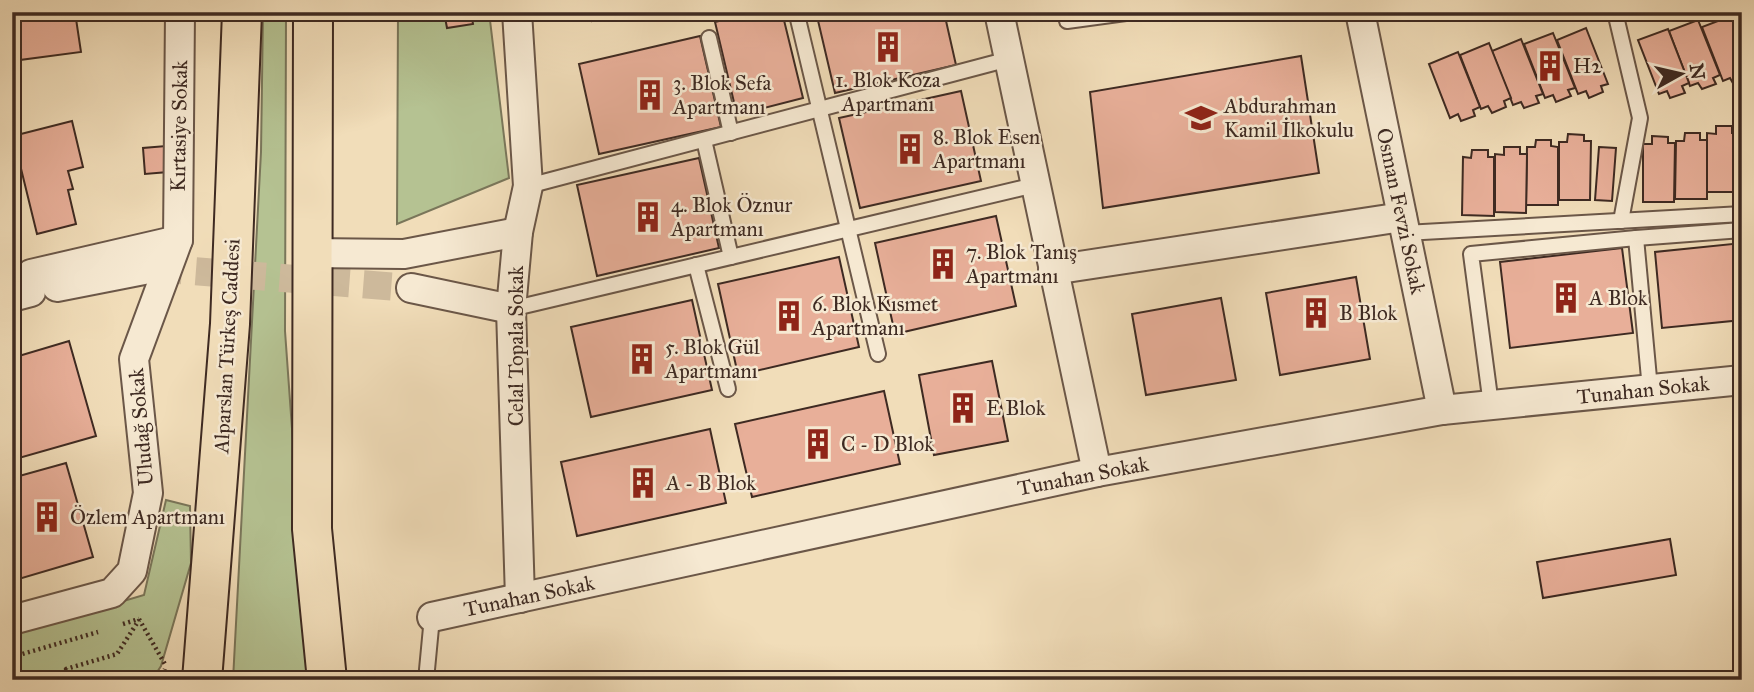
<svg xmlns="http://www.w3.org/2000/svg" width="1754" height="692" viewBox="0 0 1754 692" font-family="'IM FELL Great Primer',serif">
  <rect width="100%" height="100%" fill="#f1ddb9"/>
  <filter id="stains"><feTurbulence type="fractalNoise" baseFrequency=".00286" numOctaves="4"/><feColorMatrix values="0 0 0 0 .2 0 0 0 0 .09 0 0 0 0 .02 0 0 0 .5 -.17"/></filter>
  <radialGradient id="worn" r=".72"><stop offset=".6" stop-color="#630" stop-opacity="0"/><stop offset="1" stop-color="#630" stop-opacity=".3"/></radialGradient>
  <g fill="#b5c292" stroke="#7a765a" stroke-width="2">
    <path d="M263,12H286L285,331L310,680H233L261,152Z"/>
    <path d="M398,12H489L509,178L397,224Z"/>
    <path d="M166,500L190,506L191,563L161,666L152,680H12V634L144,595Z"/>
  </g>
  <g fill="#e8af99" stroke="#3e2a22" stroke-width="2">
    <path d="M12,12H75L81,52L12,61Z"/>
    <path d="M444,12H471L473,24L447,28Z"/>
    <path d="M590,12H633L592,21Z"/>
    <path d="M754,12H782L803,98L737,115L715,22Z"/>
    <path d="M816,12H944L956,65L835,93Z"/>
    <path d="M1731,16L1742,43V82L1734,85L1730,78L1723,81L1702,27Z"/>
    <path d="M1742,17V41L1734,21Z"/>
    <path d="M1698,20L1720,75L1713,78L1716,84L1702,89L1698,83L1690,86L1669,31Z"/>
    <path d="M1586,28L1608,84L1601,86L1603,92L1589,98L1586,91L1578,94L1557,40Z"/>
    <path d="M1668,29L1689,83L1682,86L1685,93L1670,98L1667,91L1659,94L1638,40Z"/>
    <path d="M1553,33L1575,88L1568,90L1571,96L1556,102L1553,95L1545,98L1524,44Z"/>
    <path d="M700,36L721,127L599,154L579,64Z"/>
    <path d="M1521,39L1543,94L1536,96L1539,103L1524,108L1521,102L1513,105L1492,51Z"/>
    <path d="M1489,43L1511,98L1504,101L1506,107L1492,113L1488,106L1481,109L1460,55Z"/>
    <path d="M1458,52L1480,107L1473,110L1475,116L1461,121L1458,114L1450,118L1429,64Z"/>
    <path d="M1301,56L1319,173L1103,208L1090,92Z"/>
    <path d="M961,91L981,181L860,208L839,118Z"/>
    <path d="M72,121L83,167L68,171L73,189L68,190L76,224L37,234L13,136Z"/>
    <path d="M1716,126H1732V133H1739L1738,192H1707V133L1716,134Z"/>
    <path d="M1740,128H1742V186H1739Z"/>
    <path d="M1685,133H1700V140H1707V199H1675L1676,141H1684Z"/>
    <path d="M1568,134L1584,135V141H1591L1590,200H1559V142H1567Z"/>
    <path d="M1652,136L1668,137V143H1675L1674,202H1643V144H1652Z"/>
    <path d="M1536,140H1551V146L1558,147V205H1526L1527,147H1535Z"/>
    <path d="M166,146L168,172L145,174L143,148Z"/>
    <path d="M1504,147H1520V154H1527L1526,213L1495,212V154L1504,155Z"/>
    <path d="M1599,147L1616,148L1612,201L1595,200Z"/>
    <path d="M1472,150H1488V157H1494V216L1462,215L1463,157L1471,158Z"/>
    <path d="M699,158L719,248L597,276L577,185Z"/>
    <path d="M996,216L1016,306L895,334L875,243Z"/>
    <path d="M1742,243V320L1662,328L1655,252Z"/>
    <path d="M1622,248L1633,333L1510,348L1500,262Z"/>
    <path d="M839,257L859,347L738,375L718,284Z"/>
    <path d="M1356,277L1370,359L1280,375L1266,293Z"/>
    <path d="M1221,298L1236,380L1146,395L1132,314Z"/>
    <path d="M692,300L712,390L591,417L571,327Z"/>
    <path d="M69,341L96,436L12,460V358Z"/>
    <path d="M992,361L1008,441L934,455L919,375Z"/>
    <path d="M884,391L900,464L752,497L735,424Z"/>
    <path d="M710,429L726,503L577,536L561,462Z"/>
    <path d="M66,463L93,557L12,581V478Z"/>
    <path d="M1670,539L1676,575L1543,598L1537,562Z"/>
  </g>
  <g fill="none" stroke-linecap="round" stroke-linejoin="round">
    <path stroke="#cdb99b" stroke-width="28" stroke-dasharray="28 14" stroke-linecap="butt" d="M154,268L411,288"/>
    <defs>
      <g id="lane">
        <path d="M1615,12L1640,118L1621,221"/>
        <path d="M797,15L878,354"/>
        <path d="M1067,21L1133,12"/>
        <path d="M709,38L731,133"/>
        <path d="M704,140L731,257"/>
        <path d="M528,186L1009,59"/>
        <path d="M1405,233L1742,214"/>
        <path d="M1636,238L1742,230"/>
        <path d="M696,265L728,389"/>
        <path d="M511,309L1035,185"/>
        <path d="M1491,405L1471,254L1636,238L1650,389"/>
        <path d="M426,680L432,617"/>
      </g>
      <g id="street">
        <path d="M517,12L528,186L518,232L511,309L520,598"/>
        <path d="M999,12L1097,472"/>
        <path d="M1360,12L1442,410"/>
        <path d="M310,253L404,254L518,232"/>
        <path d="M1053,270L1402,217"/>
        <path d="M57,287L154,268"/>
        <path d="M411,288L511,309"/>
        <path d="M12,297L31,292V274L178,240"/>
        <path d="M432,617L1097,472L1442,410L1742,380"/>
        <path d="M12,620L112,593L132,571L148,493L134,359L178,240L180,12"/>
      </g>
      <g id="highway">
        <path d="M313,12L312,529L327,680"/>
        <path d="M202,680L230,324L242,12"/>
      </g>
    </defs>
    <use href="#lane" stroke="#6b5748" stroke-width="18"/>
    <use href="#street" stroke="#6b5748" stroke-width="32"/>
    <use href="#highway" stroke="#3e2a22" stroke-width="42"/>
    <g stroke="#3e2a22" stroke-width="4.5" stroke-dasharray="2 3.5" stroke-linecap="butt">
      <path d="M139,619L166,666"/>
      <path d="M123,624L139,619"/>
      <path d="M12,657L98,632"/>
      <path d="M70,680L66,669L117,654L139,620"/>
      <path d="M161,680L165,669"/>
    </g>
    <use href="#lane" stroke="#f6e9d2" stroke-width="14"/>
    <use href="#street" stroke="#f6e9d2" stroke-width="28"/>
    <use href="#highway" stroke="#f1ddb9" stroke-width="38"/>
  </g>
  <defs>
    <symbol id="building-bare" viewBox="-9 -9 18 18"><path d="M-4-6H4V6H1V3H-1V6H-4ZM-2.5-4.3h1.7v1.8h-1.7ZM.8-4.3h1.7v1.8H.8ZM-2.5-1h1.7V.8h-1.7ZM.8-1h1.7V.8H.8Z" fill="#8f2418" stroke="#f6e9d2" stroke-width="2.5" paint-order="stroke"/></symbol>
    <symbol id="school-bare" viewBox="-9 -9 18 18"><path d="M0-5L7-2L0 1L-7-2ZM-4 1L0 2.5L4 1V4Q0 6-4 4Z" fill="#8f2418" stroke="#f6e9d2" stroke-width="2.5" paint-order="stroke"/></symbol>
  </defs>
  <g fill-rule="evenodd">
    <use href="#building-bare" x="866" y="25" width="44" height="44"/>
    <use href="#building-bare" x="1528" y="44" width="44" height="44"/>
    <use href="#building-bare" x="628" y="73" width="44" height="44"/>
    <use href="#school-bare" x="1179" y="96" width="44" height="44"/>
    <use href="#building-bare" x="888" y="127" width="44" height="44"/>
    <use href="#building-bare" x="626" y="195" width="44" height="44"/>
    <use href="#building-bare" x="921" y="242" width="44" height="44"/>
    <use href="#building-bare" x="1544" y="276" width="44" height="44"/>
    <use href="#building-bare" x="1294" y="291" width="44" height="44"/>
    <use href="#building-bare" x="767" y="294" width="44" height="44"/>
    <use href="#building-bare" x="620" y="337" width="44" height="44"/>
    <use href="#building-bare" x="941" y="386" width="44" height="44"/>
    <use href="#building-bare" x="796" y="422" width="44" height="44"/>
    <use href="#building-bare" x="621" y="461" width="44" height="44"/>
    <use href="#building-bare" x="25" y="495" width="44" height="44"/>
  </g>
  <g text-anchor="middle" stroke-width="5" stroke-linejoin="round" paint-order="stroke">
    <g font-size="21" fill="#3e2a22" stroke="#f6e9d2" text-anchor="start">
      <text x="1573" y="73">H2</text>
      <text x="888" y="87" text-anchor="middle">1. Blok Koza<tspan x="888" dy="24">Apartmanı</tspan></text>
      <text x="673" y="90">3. Blok Sefa<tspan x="673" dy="24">Apartmanı</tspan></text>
      <text x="1224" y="113">Abdurahman<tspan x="1224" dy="24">Kamil İlkokulu</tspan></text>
      <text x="933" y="144">8. Blok Esen<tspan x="933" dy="24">Apartmanı</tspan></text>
      <text x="671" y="212">4. Blok Öznur<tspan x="671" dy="24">Apartmanı</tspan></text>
      <text x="966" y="259">7. Blok Tanış<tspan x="966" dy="24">Apartmanı</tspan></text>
      <text x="1589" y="305">A Blok</text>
      <text x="812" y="311">6. Blok Kısmet<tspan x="812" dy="24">Apartmanı</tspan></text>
      <text x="1339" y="320">B Blok</text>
      <text x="665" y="354">5. Blok Gül<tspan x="665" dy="24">Apartmanı</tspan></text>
      <text x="986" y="415">E Blok</text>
      <text x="841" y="451">C - D Blok</text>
      <text x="666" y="490">A - B Blok</text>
      <text x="70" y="524">Özlem Apartmanı</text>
    </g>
    <g font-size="21" fill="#3e2a22" stroke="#f6e9d2">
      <text transform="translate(179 126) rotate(-89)" y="7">Kırtasiye Sokak</text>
      <text transform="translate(1401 211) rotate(78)" y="7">Osman Fevzi Sokak</text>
      <text transform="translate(227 346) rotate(-87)" y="7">Alparslan Türkeş Caddesi</text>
      <text transform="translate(516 346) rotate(-90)" y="7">Celal Topala Sokak</text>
      <text transform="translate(1643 390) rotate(-6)" y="7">Tunahan Sokak</text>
      <text transform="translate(141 427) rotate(-95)" y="7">Uludağ Sokak</text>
      <text transform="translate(1083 476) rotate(-11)" y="7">Tunahan Sokak</text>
      <text transform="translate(529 596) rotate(-12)" y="7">Tunahan Sokak</text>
    </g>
  </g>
  <rect width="1754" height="692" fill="none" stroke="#f1ddb9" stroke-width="42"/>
  <rect x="14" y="14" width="1726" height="664" fill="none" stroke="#3e2a22" stroke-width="3.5"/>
  <rect x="21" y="21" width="1712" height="650" fill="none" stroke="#3e2a22" stroke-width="2"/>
  <g transform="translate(1681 74) rotate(82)" stroke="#f6e9d2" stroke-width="5" paint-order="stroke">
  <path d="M0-5L12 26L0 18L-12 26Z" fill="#3e2a22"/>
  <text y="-10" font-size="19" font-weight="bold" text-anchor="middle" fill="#3e2a22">N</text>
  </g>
  <rect width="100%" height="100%" filter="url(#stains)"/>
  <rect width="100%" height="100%" fill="url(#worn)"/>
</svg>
